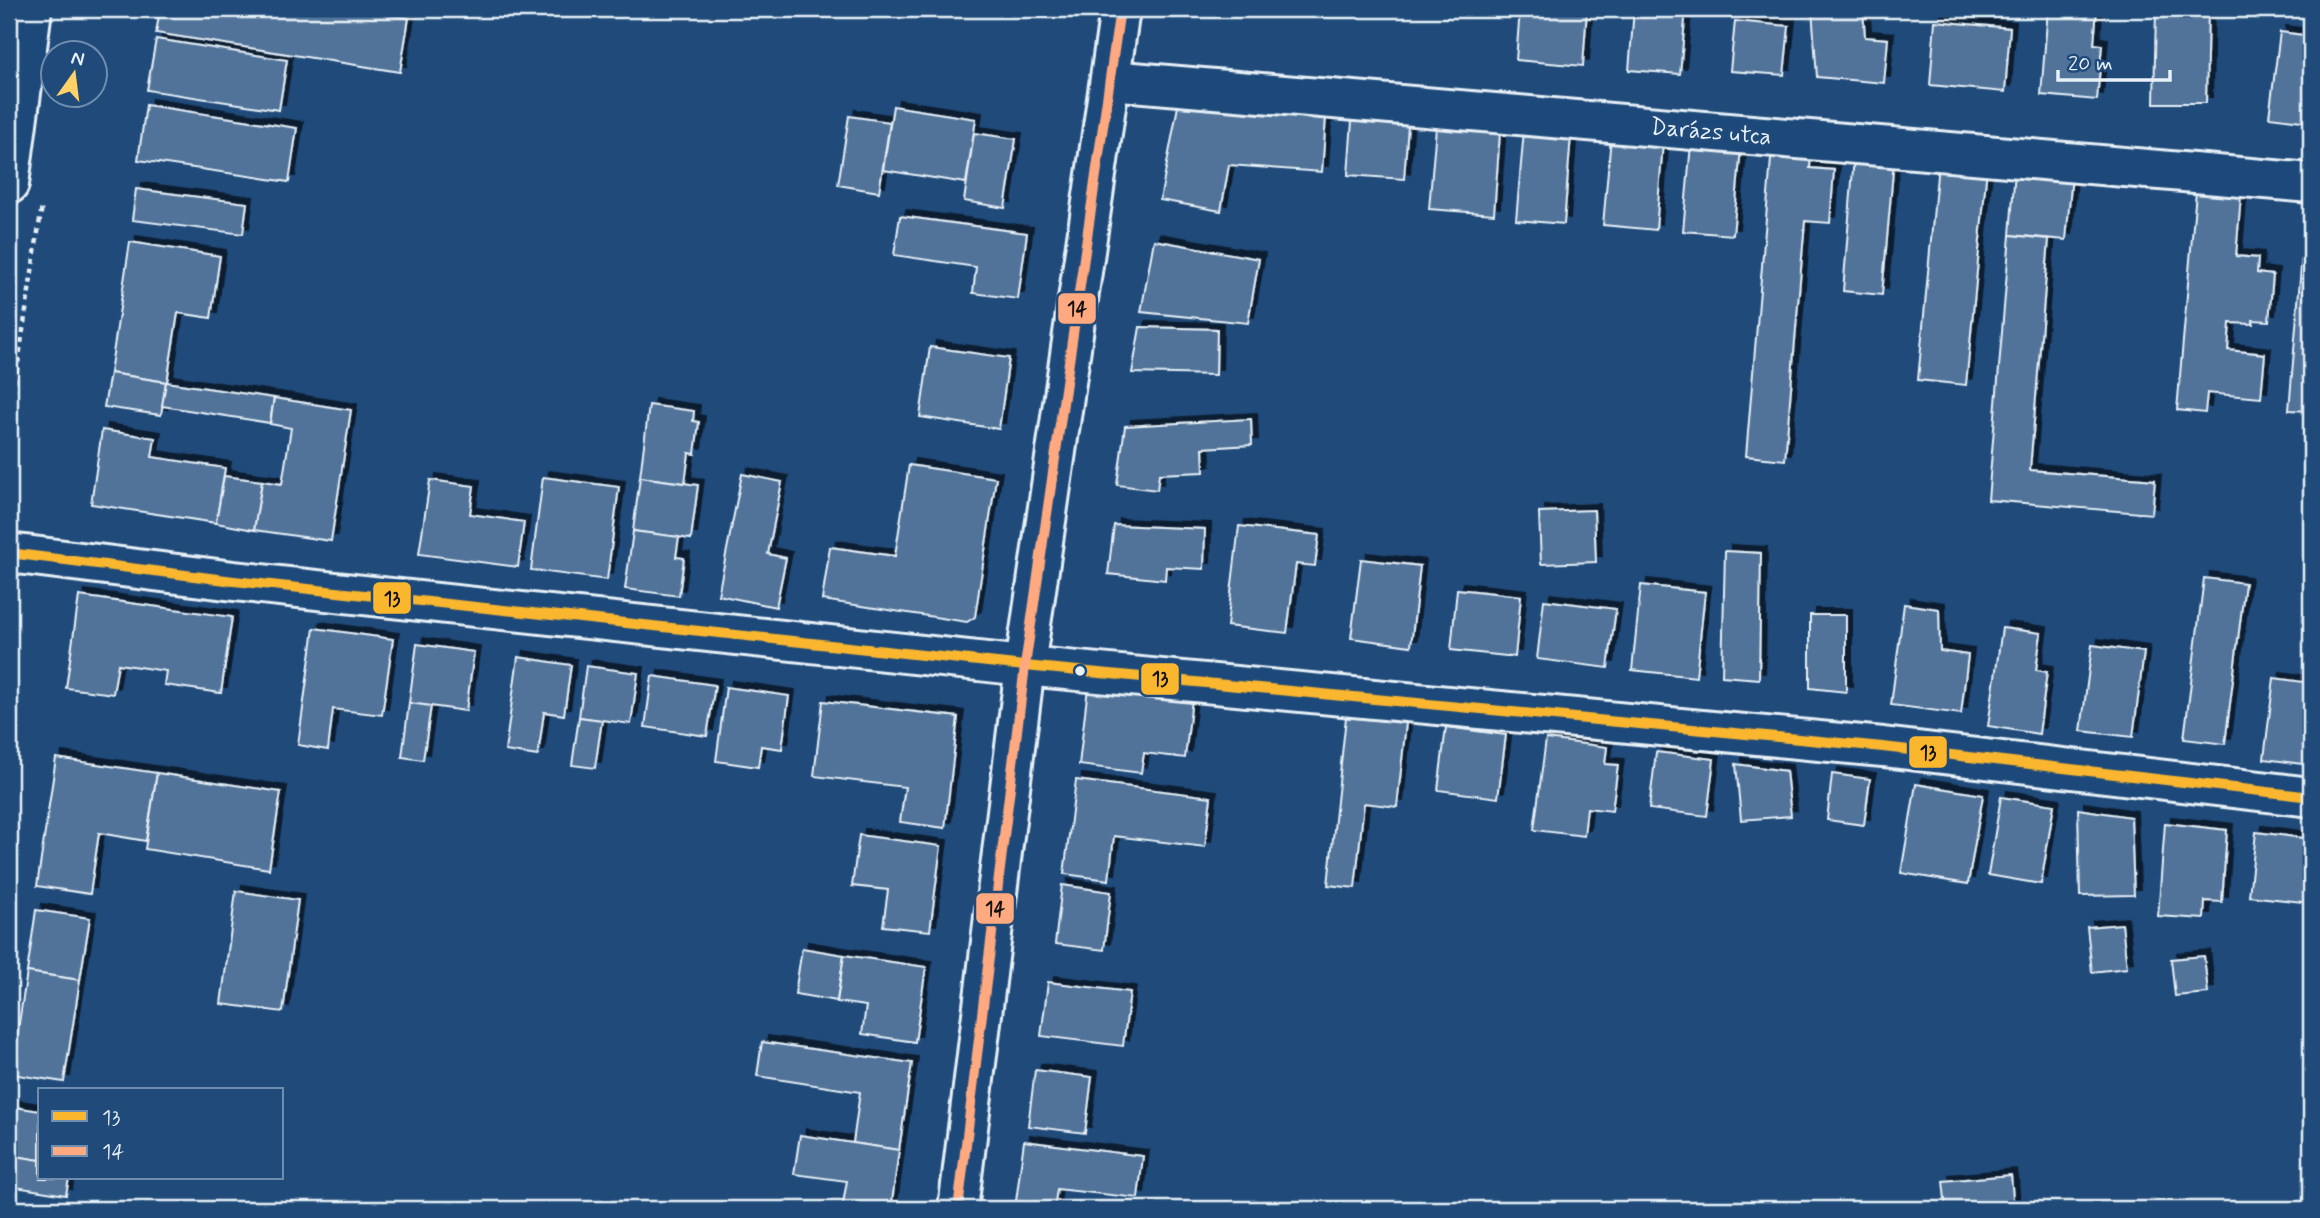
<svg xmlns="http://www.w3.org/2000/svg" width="2320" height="1218" viewBox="0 0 2320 1218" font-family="Mynerve,sans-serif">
  <defs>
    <filter id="shadow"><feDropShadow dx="6" dy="-6" stdDeviation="0" flood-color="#0009"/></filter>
  </defs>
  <rect width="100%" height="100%" fill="#1f4a7a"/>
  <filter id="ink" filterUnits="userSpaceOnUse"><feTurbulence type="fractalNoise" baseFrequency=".0143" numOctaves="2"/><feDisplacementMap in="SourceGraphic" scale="14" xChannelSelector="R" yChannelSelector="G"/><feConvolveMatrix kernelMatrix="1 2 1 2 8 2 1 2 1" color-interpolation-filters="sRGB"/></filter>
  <g filter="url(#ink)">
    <g fill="#517399" stroke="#e8f1f8" stroke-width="2" filter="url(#shadow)">
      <path d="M160,9H350L409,18L400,72L156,33Z"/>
      <path d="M1520,9H1587L1583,66L1516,60Z"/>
      <path d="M1634,9H1686L1680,74L1629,70Z"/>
      <path d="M1812,9H1863L1865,37L1888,39L1884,83L1817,77Z"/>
      <path d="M2048,9H2097L2094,44L2102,45L2097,100L2041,95Z"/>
      <path d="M2156,9H2208L2206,103H2154Z"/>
      <path d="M1735,21L1789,26L1784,75L1730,71Z"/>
      <path d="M1935,21L2010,28L2005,92L1930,85Z"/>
      <path d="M2280,32L2311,36V122L2269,117Z"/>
      <path d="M156,39L287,60L279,110L147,90Z"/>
      <path d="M146,105L297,128L289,182L138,160Z"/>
      <path d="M893,106L976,119L966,183L883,170Z"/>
      <path d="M1178,106L1326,117L1322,172L1229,165L1221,211L1160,200Z"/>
      <path d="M849,116L890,122L879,192L838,185Z"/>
      <path d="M1352,121L1408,125L1404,179L1348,175Z"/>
      <path d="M1436,127L1500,133L1494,214L1429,209Z"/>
      <path d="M1524,130L1571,135L1564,224L1516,220Z"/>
      <path d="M974,133L1016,139L1005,208L964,201Z"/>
      <path d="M1611,137L1663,142L1656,230L1603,225Z"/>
      <path d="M1691,144L1741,148L1733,235L1683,231Z"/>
      <path d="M1772,147L1811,150L1810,168L1834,170L1830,223L1805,221L1785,460L1746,456Z"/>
      <path d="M1854,157L1894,160L1882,295L1843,291Z"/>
      <path d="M1938,164L1987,168L1966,385L1918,380Z"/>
      <path d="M2015,170L2072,175L2066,240L2010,235Z"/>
      <path d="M136,189L247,203L243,234L132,220Z"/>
      <path d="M2196,191L2241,195L2236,256L2258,258L2257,273L2273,275L2269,321L2253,320V324L2230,323L2228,350L2265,354L2261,398L2207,393L2205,413L2177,410Z"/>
      <path d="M2306,207L2311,208V411L2289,410Z"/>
      <path d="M900,216L1027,233L1018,299L973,293L976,267L894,255Z"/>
      <path d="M2010,235L2049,239L2030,470L2155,480L2152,514L1988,500Z"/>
      <path d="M1154,240L1259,259L1248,323L1141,312Z"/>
      <path d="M130,242L220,256L211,318L178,313L167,382L110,373Z"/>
      <path d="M1140,327L1217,329L1216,375L1132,373Z"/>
      <path d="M930,347L1009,358L999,429L920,417Z"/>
      <path d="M110,373L166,382L161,415L104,407Z"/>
      <path d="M166,382L274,398L270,423L162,406Z"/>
      <path d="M274,398L351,410L331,541L254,530L262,481L282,484L291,428L270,424Z"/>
      <path d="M649,405L694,411L693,421L699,422L695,454L689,453L685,483L640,477Z"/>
      <path d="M1251,419L1252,445L1203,448L1204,472L1159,474L1157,490L1117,485L1125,426Z"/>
      <path d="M102,430L155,438L152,457L225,468L216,523L91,504Z"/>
      <path d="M909,465L996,478L975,617L967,622L822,600L830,547L895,556Z"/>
      <path d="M742,474L782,482L768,554L786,558L776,607L718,595Z"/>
      <path d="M224,476L262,481L254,530L216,523Z"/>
      <path d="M543,477L619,487L607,580L531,570Z"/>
      <path d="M640,477L698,485L691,539L633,531Z"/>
      <path d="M430,480L474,486L470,514L524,522L518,567L419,554Z"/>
      <path d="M1594,510L1596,562L1541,564L1539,512Z"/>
      <path d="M1114,525L1205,529L1204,569L1166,567L1165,580L1108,574Z"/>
      <path d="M1239,526L1319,535L1315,566L1296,564L1287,633L1227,626Z"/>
      <path d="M633,531L679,537L676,557L684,558L679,596L625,589Z"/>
      <path d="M1725,551L1761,553L1759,679L1722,676Z"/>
      <path d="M1361,559L1420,566L1411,646L1351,638Z"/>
      <path d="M2204,578L2245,583L2225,744L2184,739Z"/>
      <path d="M1641,585L1705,592L1696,677L1632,670Z"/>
      <path d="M1457,589L1521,596L1515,657L1451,650Z"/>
      <path d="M79,596L232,617L221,693L164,685L166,671L118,664L113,694L66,688Z"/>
      <path d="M1544,600L1616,609L1608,668L1537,659Z"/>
      <path d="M1904,604L1939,609L1940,651L1968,655L1961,714L1891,705Z"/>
      <path d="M1810,615H1846V692L1810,688Z"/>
      <path d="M314,628L393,639L382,715L333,709L328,750L298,745Z"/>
      <path d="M2002,628L2041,633L2036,670L2047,672L2039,734L1988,726Z"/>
      <path d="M417,644L474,652L466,711L409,703Z"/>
      <path d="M2092,645L2144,652L2133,737L2081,731Z"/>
      <path d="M518,657L571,665L564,715L544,712L538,756L505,751Z"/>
      <path d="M586,666L638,673L631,724L579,717Z"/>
      <path d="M652,676L715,685L707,736L645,727Z"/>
      <path d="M2274,678L2311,683V765L2264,759Z"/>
      <path d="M726,687L789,696L782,749L761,746L758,767L716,761Z"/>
      <path d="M1088,687L1192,699L1185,758L1144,753L1141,773L1079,765Z"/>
      <path d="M823,701L958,717L945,828L900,822L905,787L814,776Z"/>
      <path d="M409,703L431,706L423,760L402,757Z"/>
      <path d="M579,717L602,720L595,768L572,765Z"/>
      <path d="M1346,717L1406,723L1397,807L1364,803L1355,888L1328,885Z"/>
      <path d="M1446,727L1506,735L1498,798L1438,790Z"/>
      <path d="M1546,739L1607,747L1605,764L1618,765L1612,811L1587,808L1584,836L1534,830Z"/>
      <path d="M1656,752L1714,759L1707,816L1649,809Z"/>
      <path d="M56,758L157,773L146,841L99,833L90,894L37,886Z"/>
      <path d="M1736,764L1786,771L1791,816L1741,820Z"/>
      <path d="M157,773L281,792L269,869L145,849Z"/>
      <path d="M1832,774L1870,779L1864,825L1827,820Z"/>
      <path d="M1076,780L1211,797L1205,847L1114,836L1109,880L1064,874Z"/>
      <path d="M1916,784L1983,795L1968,884L1901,873Z"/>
      <path d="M2001,797L2054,805L2041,884L1988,875Z"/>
      <path d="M2078,809L2131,817L2134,895L2080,896Z"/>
      <path d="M2165,823L2227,830L2222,902L2205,901L2204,919L2158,916Z"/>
      <path d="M2256,832L2311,839V903L2249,896Z"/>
      <path d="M859,835L941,846L930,931L883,926L888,890L852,886Z"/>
      <path d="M1062,885L1111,892L1104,950L1055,944Z"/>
      <path d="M236,891L298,900L283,1012L221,1004Z"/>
      <path d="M36,910L90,918L80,980L27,972Z"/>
      <path d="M2122,924L2127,968L2092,972L2087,927Z"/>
      <path d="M802,948L844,955L837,1001L795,994Z"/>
      <path d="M844,955L926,967L915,1042L862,1034L866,1006L837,1002Z"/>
      <path d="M2204,956L2208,993L2175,996L2171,959Z"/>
      <path d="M27,972L80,980L64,1082L11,1074Z"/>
      <path d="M1048,982L1130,992L1123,1046L1041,1036Z"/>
      <path d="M762,1042L912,1063L899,1150L853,1143L860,1092L757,1076Z"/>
      <path d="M1035,1070L1092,1077L1085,1133L1028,1126Z"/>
      <path d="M9,1106L40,1111V1160L9,1155Z"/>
      <path d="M800,1135L899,1150L891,1209H842L847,1181L794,1174Z"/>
      <path d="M1024,1141L1143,1156L1138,1198L1057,1189L1054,1209H1015Z"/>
      <path d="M9,1155L40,1160V1178H69L66,1195L9,1186Z"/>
      <path d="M2011,1175L2014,1209H1946L1943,1181Z"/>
    </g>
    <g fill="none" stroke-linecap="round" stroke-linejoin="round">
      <defs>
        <g id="minor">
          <path d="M1110,80L2311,183"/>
          <path d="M9,553L234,581L1025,666L1883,747L2311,797"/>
          <path d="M958,1209L1025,666L1120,9"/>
        </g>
        <path id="major" d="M9,184L32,9"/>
      </defs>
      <use href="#minor" stroke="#e8f1f8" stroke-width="44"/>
      <use href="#major" stroke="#e8f1f8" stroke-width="44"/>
      <path stroke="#e8f1f8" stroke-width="4.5" stroke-dasharray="5 5" stroke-linecap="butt" d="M9,422L42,206"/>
      <use href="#minor" stroke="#1f4a7a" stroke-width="38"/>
      <use href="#major" stroke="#1f4a7a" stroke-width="38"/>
      <defs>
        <path id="bus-1" d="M9,553L234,581L1025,666L1883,747L2311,797"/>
        <path id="bus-2" d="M958,1209L1025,666L1120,9"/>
      </defs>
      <use href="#bus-1" stroke="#1f4a7a" stroke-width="16"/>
      <use href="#bus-2" stroke="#1f4a7a" stroke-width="16"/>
      <use href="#bus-1" stroke="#fab62d" stroke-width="10"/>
      <use href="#bus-2" stroke="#ffa980" stroke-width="10"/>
    </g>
  </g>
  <circle fill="#e8f1f8" stroke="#1f4a7a" stroke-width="2.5" cx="1080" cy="671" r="6"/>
  <g text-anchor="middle" stroke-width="7" stroke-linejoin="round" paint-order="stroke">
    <g font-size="24" fill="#e8f1f8" stroke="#1f4a7a">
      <text transform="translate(1711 131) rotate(5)" y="8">Darázs utca</text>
    </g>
  </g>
  <g stroke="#1f4a7a" stroke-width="2.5">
    <rect x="1057" y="292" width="40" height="33" rx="7" fill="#ffa980"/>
    <rect x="372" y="581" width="40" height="34" rx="7" fill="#fab62d"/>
    <rect x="1140" y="662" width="40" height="34" rx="7" fill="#fab62d"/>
    <rect x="1908" y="735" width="40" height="34" rx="7" fill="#fab62d"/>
    <rect x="975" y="892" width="40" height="33" rx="7" fill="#ffa980"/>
  </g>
  <g font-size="19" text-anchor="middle" font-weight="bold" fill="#111">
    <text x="1077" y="315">14</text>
    <text x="392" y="605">13</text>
    <text x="1160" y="685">13</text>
    <text x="1928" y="759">13</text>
    <text x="995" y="915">14</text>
  </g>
  <rect width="2320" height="1218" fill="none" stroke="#1f4a7a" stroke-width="35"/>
  <rect x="18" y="18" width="2285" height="1183" fill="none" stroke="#e8f1f8" stroke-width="2.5" filter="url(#ink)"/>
  <rect x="38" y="1088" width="245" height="91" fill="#1f4a7a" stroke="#6f8dac" stroke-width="2"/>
  <rect x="52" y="1111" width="35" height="10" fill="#fab62d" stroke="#6f8dac" stroke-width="2"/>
  <text x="102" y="1124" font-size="21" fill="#e8f1f8">13</text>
  <rect x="52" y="1146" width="35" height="10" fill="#ffa980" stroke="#6f8dac" stroke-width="2"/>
  <text x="102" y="1158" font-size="21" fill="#e8f1f8">14</text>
  <g transform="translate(74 74) rotate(14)"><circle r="33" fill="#1f4a7a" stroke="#6f8dac" stroke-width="2"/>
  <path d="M0-5L12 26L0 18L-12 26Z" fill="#ffd166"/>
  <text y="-10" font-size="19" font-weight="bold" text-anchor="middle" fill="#e8f1f8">N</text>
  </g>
  <path d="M2058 70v10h112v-10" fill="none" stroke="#e8f1f8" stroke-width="3.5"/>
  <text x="2068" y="70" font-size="21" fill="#e8f1f8" stroke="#1f4a7a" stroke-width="5" paint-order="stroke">20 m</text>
</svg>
